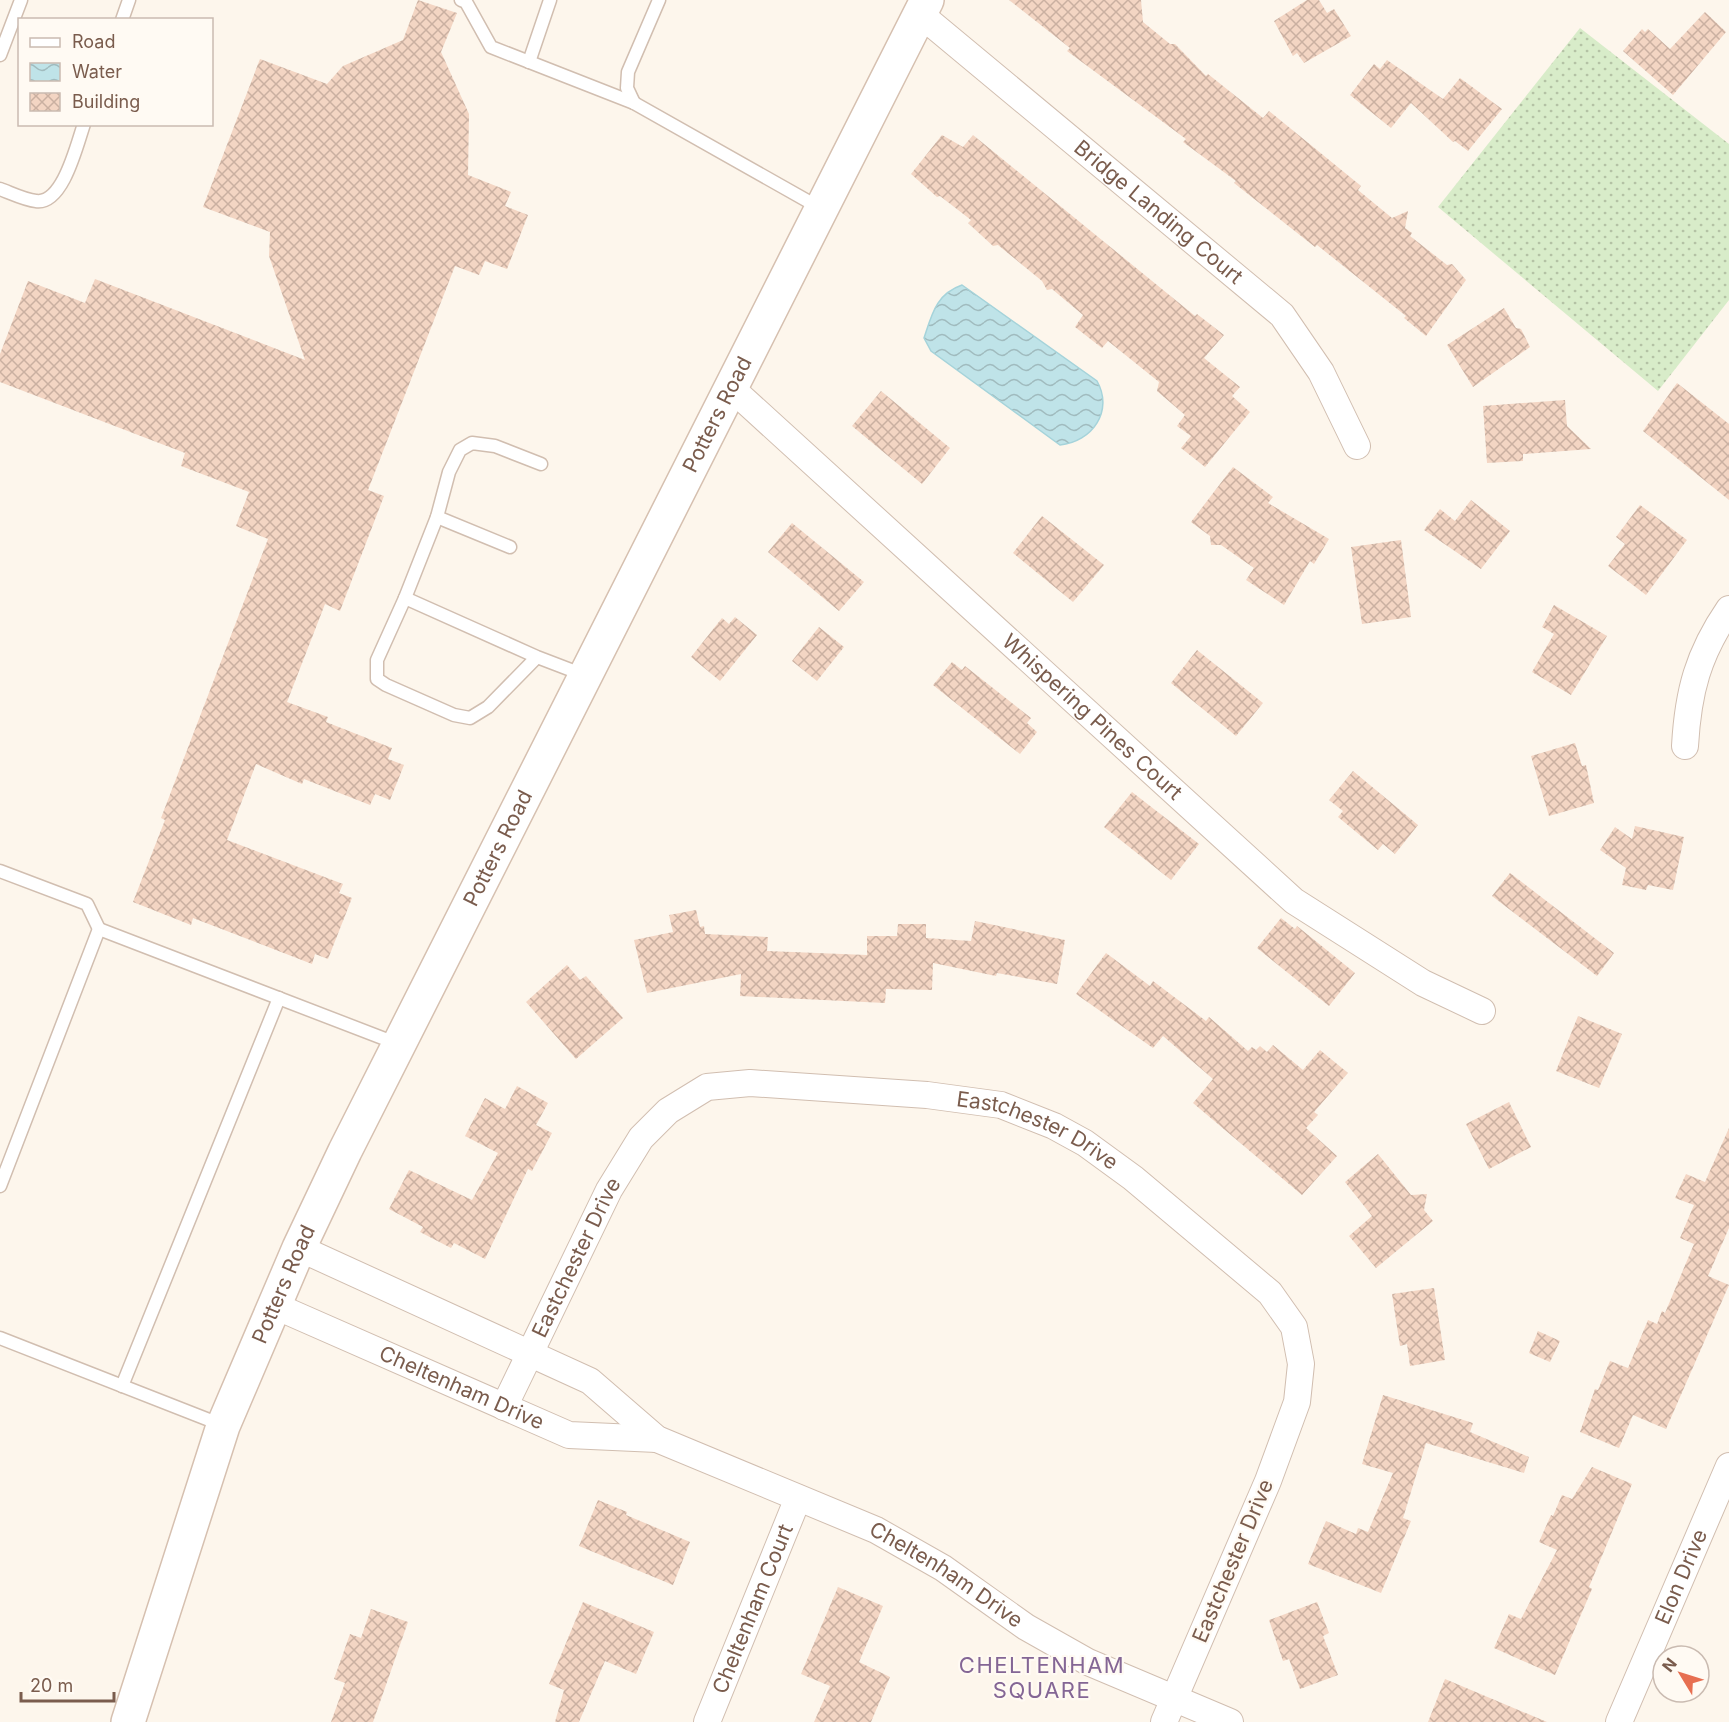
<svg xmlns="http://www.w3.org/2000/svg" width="1729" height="1722" viewBox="0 0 1729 1722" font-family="Inter,sans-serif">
  <defs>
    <pattern id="grass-dots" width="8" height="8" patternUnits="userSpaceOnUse" patternTransform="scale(1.5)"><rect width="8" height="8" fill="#d8ecc9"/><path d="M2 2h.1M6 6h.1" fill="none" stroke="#b4c2a5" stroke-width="1.8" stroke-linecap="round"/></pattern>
    <pattern id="water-waves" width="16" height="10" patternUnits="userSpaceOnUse" patternTransform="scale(1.5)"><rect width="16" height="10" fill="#bfe3e8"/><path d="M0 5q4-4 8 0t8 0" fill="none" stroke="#a0bbbe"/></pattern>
    <pattern id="building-cross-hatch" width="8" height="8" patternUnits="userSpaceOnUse" patternTransform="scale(1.5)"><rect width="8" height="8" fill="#f3d5c3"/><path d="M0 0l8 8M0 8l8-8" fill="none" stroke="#cab0a1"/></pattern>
  </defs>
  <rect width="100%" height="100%" fill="#fdf6ec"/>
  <path fill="url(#grass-dots)" d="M1580,28L1729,144V300L1658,391L1438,207Z"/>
  <path fill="url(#water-waves)" stroke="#a5d3da" stroke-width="1.5" d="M962,285L1097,381C1114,411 1092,442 1060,445L931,351L924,338C932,314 936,294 962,285Z"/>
  <g fill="url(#building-cross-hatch)">
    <path d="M418,0L457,13L441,52L469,114L468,175L511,192L505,206L528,215L507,269L485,261L479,275L455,266L368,490L384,496L340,611L325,604L287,702L328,717L326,722L392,748L388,759L404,765L390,800L375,794L370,805L304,779L302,784L256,764L227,840L343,884L339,893L352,898L328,959L315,954L312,964L193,918L191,925L133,902L165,820L161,818L268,539L236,526L249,492L181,466L185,453L0,382V354L28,281L85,303L95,279L305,360L269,256L270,232L203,207L260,59L327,84L343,66L403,40Z"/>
    <path d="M1009,0H1141L1143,22L1170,44H1175L1206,76L1208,74L1263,118L1269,111L1361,186L1358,190L1392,218L1408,211L1405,228L1412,233L1410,236L1447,265L1452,264L1466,280L1426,336L1404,318L1406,316L1317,245L1315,247L1234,183L1236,181L1183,142L1186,139L1067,51L1070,48Z"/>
    <path d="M1307,0H1319L1327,13L1334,9L1351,36L1304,63L1297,53L1293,56L1274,21Z"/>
    <path d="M1705,12L1726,32L1673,95L1623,51L1642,29L1645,32L1648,29L1670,49Z"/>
    <path d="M1387,60L1443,99L1460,78L1502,109L1468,151L1455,141L1453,142L1411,103L1391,128L1350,95L1374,64L1380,69Z"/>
    <path d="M942,135L963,147L973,135L1195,316L1197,314L1224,335L1204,358L1240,387L1232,396L1250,412L1205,467L1181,448L1191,436L1177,426L1185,415L1157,391L1159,382L1108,341L1102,348L1075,327L1083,315L1052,289L1047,290L1042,281L998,245L993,246L968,223L971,220L940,196L937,197L911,174Z"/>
    <path d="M1504,308L1516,328L1521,329L1530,347L1473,387L1447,345Z"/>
    <path d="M1677,383L1729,424V500L1643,431Z"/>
    <path d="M881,391L950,448L922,484L852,426Z"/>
    <path d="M1565,400L1567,426L1591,449L1523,454V461L1487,463L1483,406Z"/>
    <path d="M1233,467L1273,497L1268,503L1329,539L1314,564L1310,561L1284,605L1246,580L1254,568L1221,545H1211L1210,536L1191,522Z"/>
    <path d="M1471,500L1510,531L1481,569L1424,530L1440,509L1455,521Z"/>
    <path d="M1640,505L1687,540L1646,595L1608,566L1625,544L1616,537Z"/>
    <path d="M1042,516L1104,565L1073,602L1013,553Z"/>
    <path d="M792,523L864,582L839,611L768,552Z"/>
    <path d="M1401,540L1411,617L1362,624L1351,547Z"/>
    <path d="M1554,605L1607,636L1571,695L1532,672L1554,634L1542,627Z"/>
    <path d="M735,617L757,635L720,681L691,657L722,618L729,624Z"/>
    <path d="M819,627L844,647L817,681L792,661Z"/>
    <path d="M1197,650L1263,703L1236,736L1171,683Z"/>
    <path d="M952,662L962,670L965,666L1031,718L1027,723L1037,732L1020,754L933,685Z"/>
    <path d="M1575,743L1582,766L1586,765L1594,803L1549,816L1531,756Z"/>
    <path d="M1353,771L1418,825L1395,854L1383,844L1378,850L1338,817L1343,811L1329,800Z"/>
    <path d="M1132,792L1199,844L1171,880L1104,827Z"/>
    <path d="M1635,826L1684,837L1673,890L1648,885L1646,890L1622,885L1626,868L1600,850L1615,827L1632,839Z"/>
    <path d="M1510,873L1614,953L1597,976L1492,896Z"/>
    <path d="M696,910L700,927L704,926L705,934L768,937L767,951L867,955V936H897L898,924H926V938L971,941L975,921L1065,940L1057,984L997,973L996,976L933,963L932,990L886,989L885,1003L740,996L741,974L647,993L634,940L673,932L669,915Z"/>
    <path d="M1281,918L1295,929L1297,926L1355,973L1329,1006L1257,948Z"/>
    <path d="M1106,953L1150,986L1153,981L1206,1021L1209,1017L1248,1051L1252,1047L1256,1050L1260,1046L1267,1052L1273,1045L1303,1070L1320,1050L1348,1073L1314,1112L1318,1115L1306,1128L1337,1156L1302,1195L1193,1103L1213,1079L1163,1036L1153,1048L1076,994Z"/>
    <path d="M567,965L580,980L586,976L623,1018L576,1059L526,1002Z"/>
    <path d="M1578,1016L1622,1034L1599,1088L1556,1071Z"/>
    <path d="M517,1086L548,1103L536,1125L552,1133L532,1171L528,1169L485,1259L454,1243L451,1248L420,1232L423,1227L389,1209L409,1170L472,1200L498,1153L465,1136L485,1098L505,1109Z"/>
    <path d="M1509,1102L1531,1147L1489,1169L1466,1124Z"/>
    <path d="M1729,1128V1228L1708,1276L1729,1285L1666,1429L1633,1415L1619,1448L1580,1432L1595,1389L1598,1390L1610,1361L1628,1368L1648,1320L1657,1324L1662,1311L1665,1313L1694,1244L1680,1238L1694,1205L1675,1198L1686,1174L1705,1182Z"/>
    <path d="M1378,1154L1411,1195L1427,1194L1424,1210L1433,1221L1376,1268L1349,1236L1372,1216L1345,1182Z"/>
    <path d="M1434,1288L1445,1360L1410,1366L1407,1344L1400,1346L1392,1294Z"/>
    <path d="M1538,1331L1560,1341L1550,1362L1529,1353Z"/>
    <path d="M1383,1395L1473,1423L1470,1432L1529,1457L1524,1473L1426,1443L1403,1518L1411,1521L1381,1593L1308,1564L1326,1521L1356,1534L1358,1528L1368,1532L1393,1473L1362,1464Z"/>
    <path d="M1592,1467L1632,1484L1589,1587L1592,1589L1555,1675L1494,1648L1509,1614L1521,1619L1557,1550L1539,1542L1551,1515L1553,1516L1562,1495L1572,1499Z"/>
    <path d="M598,1500L627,1512L626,1515L690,1542L673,1585L579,1546Z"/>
    <path d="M838,1587L883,1606L859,1662L890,1677L871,1722H814L830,1686L801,1674Z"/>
    <path d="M583,1602L654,1632L636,1674L605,1661L579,1722H555L564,1690L549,1684Z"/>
    <path d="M1317,1602L1329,1633L1323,1636L1338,1675L1300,1689L1289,1659L1283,1661L1269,1620Z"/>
    <path d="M371,1609L408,1622L373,1722H331L345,1683L334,1679L350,1634L361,1638Z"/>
    <path d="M1445,1679L1547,1722H1428Z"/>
  </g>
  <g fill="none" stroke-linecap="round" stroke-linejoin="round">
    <defs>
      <g id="lane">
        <path d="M461,0L466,2L491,47L634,103L820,208"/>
        <path d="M122,20L129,0"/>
        <path d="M0,55L21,0"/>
        <path d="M529,62L550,0"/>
        <path d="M634,103L627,88L628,72L659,0"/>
        <path d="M0,189C11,193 25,200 36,201C63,205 77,144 84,124"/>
        <path d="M437,517L510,547"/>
        <path d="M405,598L437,517L449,472L460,450L472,443L495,446L541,464"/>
        <path d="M537,657L488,707L470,718L454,715L386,685L377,679V660L405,598L537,657L584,675"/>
        <path d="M0,871L87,904L99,929"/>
        <path d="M0,1186L99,929L398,1044"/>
        <path d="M0,1338L222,1425"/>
        <path d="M122,1386L279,998"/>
      </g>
      <g id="street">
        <path id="s1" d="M920,14L1282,315L1321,372L1357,446"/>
        <path id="s2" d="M730,387L1294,901L1423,983L1482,1011"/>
        <path d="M1685,746C1688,692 1698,654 1729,609"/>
        <path id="s3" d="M299,1248L590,1381L657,1439L876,1530L943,1568L1026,1627L1088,1662L1230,1722"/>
        <path id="s4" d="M273,1305L569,1435L657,1439"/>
        <path id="s5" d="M504,1407L609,1190L641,1138L668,1111L707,1087L750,1083L927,1095L1001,1105L1054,1126L1085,1143L1133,1178L1270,1293L1294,1327L1301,1364L1297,1402L1268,1481L1164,1722"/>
        <path id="s6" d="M707,1722L798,1498"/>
        <path id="s7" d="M1619,1722L1729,1466"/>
      </g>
      <g id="secondary">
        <path id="s8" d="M128,1722L223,1426L299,1248L345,1151L927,0"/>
      </g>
    </defs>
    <use href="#lane" stroke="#d1beb0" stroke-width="15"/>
    <use href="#street" stroke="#d1beb0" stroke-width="28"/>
    <use href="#secondary" stroke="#d6c0b0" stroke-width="36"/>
    <use href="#lane" stroke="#fff" stroke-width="12"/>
    <use href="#street" stroke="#fff" stroke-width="26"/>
    <use href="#secondary" stroke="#fff" stroke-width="33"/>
  </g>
  <g text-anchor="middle" stroke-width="4.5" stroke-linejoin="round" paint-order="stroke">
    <g font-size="21" fill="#7a5c4d" stroke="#fffaf3">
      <text dy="7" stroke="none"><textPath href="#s1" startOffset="310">Bridge Landing Court</textPath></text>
      <text dy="7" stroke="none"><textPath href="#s8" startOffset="1437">Potters Road</textPath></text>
      <text dy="7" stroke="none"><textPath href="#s2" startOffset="490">Whispering Pines Court</textPath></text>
      <text dy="7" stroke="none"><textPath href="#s8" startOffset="951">Potters Road</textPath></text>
      <text dy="7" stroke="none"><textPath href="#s5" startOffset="724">Eastchester Drive</textPath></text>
      <text dy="7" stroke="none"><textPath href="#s5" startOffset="166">Eastchester Drive</textPath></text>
      <text dy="7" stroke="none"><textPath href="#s8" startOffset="465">Potters Road</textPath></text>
      <text dy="7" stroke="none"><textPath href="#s4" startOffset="206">Cheltenham Drive</textPath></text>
      <text transform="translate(1233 1561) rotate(-67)" y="7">Eastchester Drive</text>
      <text dy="7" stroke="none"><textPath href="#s3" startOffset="729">Cheltenham Drive</textPath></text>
      <text dy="7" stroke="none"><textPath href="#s7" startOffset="158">Elon Drive</textPath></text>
      <text dy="7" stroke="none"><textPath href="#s6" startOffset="122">Cheltenham Court</textPath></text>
    </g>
    <g font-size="22" letter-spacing="1.5" fill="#846695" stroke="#fffaf3">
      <text x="1042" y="1673">CHELTENHAM<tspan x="1042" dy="25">SQUARE</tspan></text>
    </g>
  </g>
  <rect x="18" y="18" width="195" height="108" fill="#fffaf3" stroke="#cabbb1" stroke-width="1.5"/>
  <rect x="30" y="38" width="30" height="9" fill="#ffffff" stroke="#cabbb1" stroke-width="1.5"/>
  <text x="72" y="48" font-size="18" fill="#7a5c4d">Road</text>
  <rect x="30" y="63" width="30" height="18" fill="url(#water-waves)" stroke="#cabbb1" stroke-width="1.5"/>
  <text x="72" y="78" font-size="18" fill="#7a5c4d">Water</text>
  <rect x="30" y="93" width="30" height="18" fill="url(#building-cross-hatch)" stroke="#cabbb1" stroke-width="1.5"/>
  <text x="72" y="108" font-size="18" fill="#7a5c4d">Building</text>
  <g transform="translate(1681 1674) rotate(308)"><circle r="28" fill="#fffaf3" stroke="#cabbb1" stroke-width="1.5"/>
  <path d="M0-4.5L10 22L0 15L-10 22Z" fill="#e76f51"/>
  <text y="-9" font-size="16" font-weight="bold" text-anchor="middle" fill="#7a5c4d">N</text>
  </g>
  <path d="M21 1692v9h93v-9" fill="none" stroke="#7a5c4d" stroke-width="3"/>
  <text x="30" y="1692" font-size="18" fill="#7a5c4d" stroke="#fffaf3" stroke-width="4.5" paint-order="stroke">20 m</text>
</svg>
